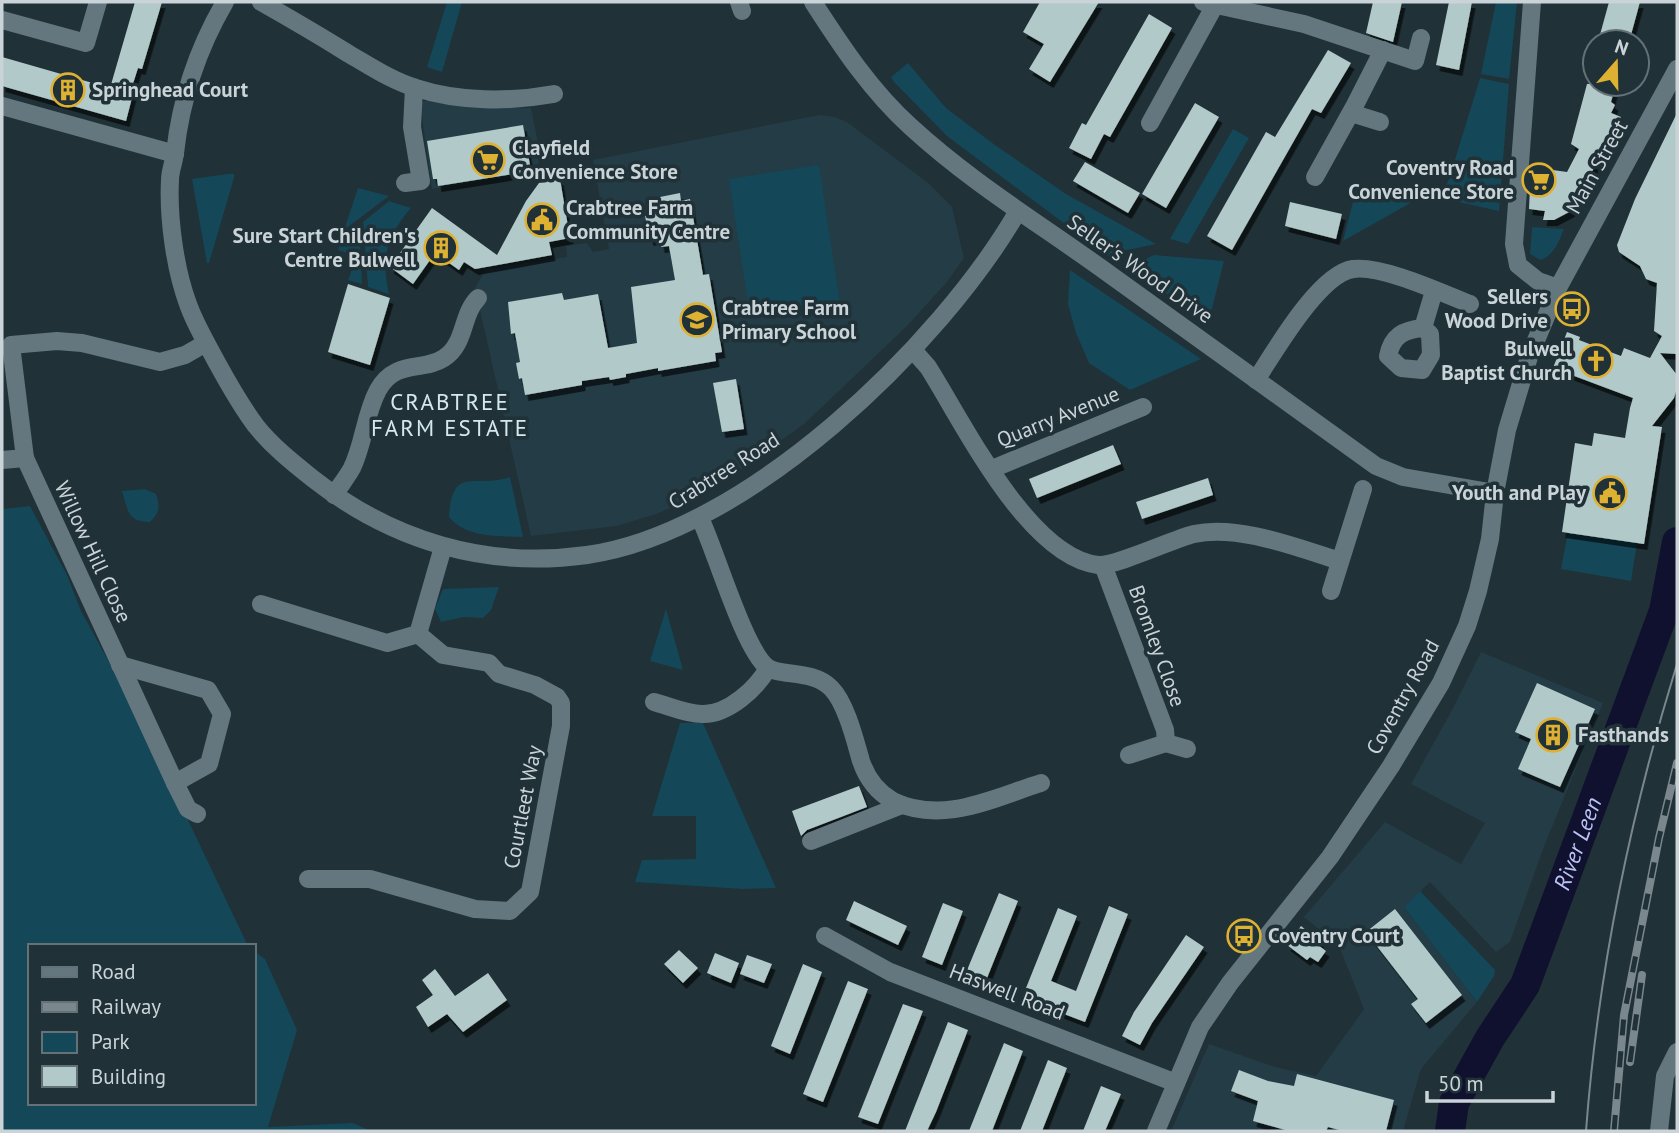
<svg xmlns="http://www.w3.org/2000/svg" width="1679" height="1133" viewBox="0 0 1679 1133" font-family="'PT Sans',sans-serif">
  <defs>
    <filter id="shadow"><feDropShadow dx="3.5" dy="6" stdDeviation="0" flood-color="#0009"/></filter>
  </defs>
  <rect width="100%" height="100%" fill="#203137"/>
  <g fill="#233c46">
    <path d="M433,99L473,106L531,108L541,158L534,172L432,189L420,102Z"/>
    <path d="M819,115L835,117L847,122L927,182L952,207L964,258L947,282L907,326L841,389L804,424L726,480L690,500L656,514L617,526L531,536L475,288L486,269L567,257L566,246L587,243L593,252L609,249L593,160Z"/>
    <path d="M1481,652L1603,703L1543,849L1510,942L1496,952L1430,882L1404,907L1477,1002L1421,1069L1403,1131H1171L1209,1044L1275,1067L1316,1076L1364,1009L1339,946L1304,917L1385,822L1461,864L1485,823L1411,784L1452,710Z"/>
  </g>
  <g fill="#144757">
    <path d="M447,2H462L442,72L427,67Z"/>
    <path d="M1496,2H1517L1509,79L1481,74Z"/>
    <path d="M908,63L946,108L995,145L1066,194L1156,244L1118,252L1108,256L948,137L894,82L891,77Z"/>
    <path d="M1480,78L1509,84L1499,211L1440,198L1449,179Z"/>
    <path d="M1233,129L1249,138L1188,244L1170,239Z"/>
    <path d="M819,165L840,303L750,316L729,179Z"/>
    <path d="M228,174H234V178L209,263H207L192,179Z"/>
    <path d="M1357,186L1414,201L1343,241Z"/>
    <path d="M358,188L389,196L344,230Z"/>
    <path d="M389,201L411,208C386,237 381,257 389,294L368,287L363,222Z"/>
    <path d="M359,224L362,284L348,280L357,256L338,250L342,238Z"/>
    <path d="M1532,227L1564,229C1559,241 1554,256 1540,260L1530,254Z"/>
    <path d="M1154,255L1224,261L1208,324L1130,267Z"/>
    <path d="M1070,270L1201,359L1130,390L1089,363L1076,333L1068,304Z"/>
    <path d="M510,477L523,537C498,536 466,538 449,517C452,464 475,489 510,477Z"/>
    <path d="M145,489L156,494C160,507 160,512 150,522C127,522 128,510 122,491Z"/>
    <path d="M30,506L67,575L81,611L138,715L248,946H30V1103H254V951L265,959L297,1030L268,1127L353,1123L371,1131H2V509Z"/>
    <path d="M1568,532L1637,543L1631,581L1561,569Z"/>
    <path d="M499,587L491,610L483,618L464,617L441,622L435,609L443,589Z"/>
    <path d="M666,609L683,670L650,661Z"/>
    <path d="M680,723H703L776,888L743,889L635,882L642,860L696,859V816H652Z"/>
    <path d="M1420,891L1495,970L1494,976L1477,1002L1404,907Z"/>
  </g>
  <g fill="none" stroke-linecap="round" stroke-linejoin="round">
    <path stroke="#10112f" stroke-width="30" id="s1" d="M1450,1131L1454,1103L1490,1038L1525,985L1664,611L1677,542"/>
  </g>
  <g fill="#b2c9c9" filter="url(#shadow)">
    <path d="M135,2H162L142,69L138,68L130,93L133,94L126,121L2,86V57L110,88Z"/>
    <path d="M1040,2H1099L1050,82L1029,69L1044,44L1023,32Z"/>
    <path d="M1373,2H1402L1393,42L1366,33Z"/>
    <path d="M1449,2H1472L1459,70L1436,65Z"/>
    <path d="M1609,2H1640L1629,42H1598Z"/>
    <path d="M1149,14L1172,28L1110,137L1104,134L1091,159L1069,148L1082,123L1086,125Z"/>
    <path d="M1328,50L1351,63L1321,113L1312,109L1232,250L1207,236L1266,132L1275,137Z"/>
    <path d="M1587,84H1616L1611,102L1615,105L1611,113L1621,117L1571,211L1554,220H1543L1545,211L1529,209L1531,167L1567,172L1579,149L1571,144Z"/>
    <path d="M1195,103L1219,117L1166,208L1142,194Z"/>
    <path d="M1677,113V354L1660,353L1677,375V388L1674,398L1652,426L1662,427L1644,544L1562,532L1575,443L1592,446L1594,433L1625,438L1630,408L1633,398L1553,368L1567,332L1580,337L1579,340L1621,356L1624,348L1650,358L1662,336L1654,331L1657,283L1646,279L1640,266L1619,252L1617,245L1635,199Z"/>
    <path d="M523,125L531,171L438,186L437,179H433L427,141Z"/>
    <path d="M1085,162L1140,193L1128,213L1073,181Z"/>
    <path d="M560,179L570,238L549,242L552,255L475,269L464,262L459,270L435,253L413,284L390,267L432,208L497,255L526,201L539,183Z"/>
    <path d="M680,193L681,201L690,199L703,275L709,274L722,352L715,353L716,361L658,371V368L626,374V377L610,380L609,377L582,381V385L525,395L522,378L519,379L516,363L520,362L515,333L511,334L508,302L562,293L564,300L598,294L608,348L637,343L631,287L675,280L669,246L661,247L660,238L650,240L645,216L656,214L654,206L662,205L660,197Z"/>
    <path d="M1290,202L1342,214L1336,239L1285,226Z"/>
    <path d="M348,284L390,298L370,365L328,352Z"/>
    <path d="M736,379L744,429L722,432L713,383Z"/>
    <path d="M1113,445L1121,464L1037,498L1029,479Z"/>
    <path d="M1208,478L1213,495L1142,519L1136,502Z"/>
    <path d="M1537,683L1595,709L1560,787L1518,769L1531,739L1515,732Z"/>
    <path d="M859,786L867,807L807,830L801,836L792,811Z"/>
    <path d="M999,893L1018,901L985,983L965,975Z"/>
    <path d="M854,901L907,926L898,945L846,920Z"/>
    <path d="M943,903L963,911L942,965L922,957Z"/>
    <path d="M1109,906L1128,914L1085,1022L1022,998L1058,908L1077,916L1051,981L1076,991Z"/>
    <path d="M1395,909L1462,995L1426,1023L1411,1004L1418,999L1366,932Z"/>
    <path d="M1301,926L1321,942L1318,945L1326,951L1318,962L1310,957L1307,960L1287,945Z"/>
    <path d="M1186,935L1204,947L1152,1023L1140,1045L1122,1036L1134,1012Z"/>
    <path d="M679,950L698,968L683,983L664,964Z"/>
    <path d="M715,953L739,963L731,983L707,973Z"/>
    <path d="M747,955L772,964L764,983L740,974Z"/>
    <path d="M803,964L822,972L790,1054L771,1046Z"/>
    <path d="M435,969L455,996L488,973L507,1000L463,1032L447,1014L428,1027L416,1007L433,995L422,980Z"/>
    <path d="M848,981L868,989L823,1102L803,1094Z"/>
    <path d="M903,1004L923,1011L878,1124L858,1117Z"/>
    <path d="M948,1022L968,1030L936,1112L927,1131H905Z"/>
    <path d="M1004,1043L1023,1051L992,1131H969Z"/>
    <path d="M1048,1060L1067,1068L1042,1131H1020Z"/>
    <path d="M1239,1070L1268,1081L1294,1086L1297,1074L1394,1100L1386,1131H1343L1328,1127L1326,1131H1289L1253,1121L1258,1101L1231,1091Z"/>
    <path d="M1101,1086L1121,1094L1105,1131H1083Z"/>
  </g>
  <g fill="none" stroke-linecap="round" stroke-linejoin="round">
    <g stroke="#64777e" stroke-width="18">
      <path d="M225,2C197,50 181,98 175,153C174,162 170,171 170,180C168,218 175,269 188,304C195,324 206,342 216,361C228,383 241,406 256,426C272,446 292,462 312,478C392,541 486,569 587,555C746,533 940,346 1018,211"/>
      <path d="M261,2C291,19 320,36 349,54C370,66 392,81 416,88C459,102 510,102 554,94"/>
      <path d="M739,2L742,11"/>
      <path d="M813,2C842,47 871,91 911,127C973,184 1045,227 1112,276C1200,339 1288,402 1376,466L1403,477L1495,493"/>
      <path d="M1203,2L1304,24L1415,61L1421,38"/>
      <path d="M1532,2L1514,244L1518,265L1538,281L1558,288"/>
      <path d="M2,20L86,43L98,2"/>
      <path d="M2,106L175,154"/>
      <path d="M1351,113L1380,122"/>
      <path d="M1150,123L1215,5"/>
      <path d="M1315,177L1355,105L1383,50"/>
      <path d="M405,183L421,181L412,127L414,88"/>
      <path d="M1423,328L1430,334L1431,355L1422,370L1401,368L1388,356C1392,336 1403,330 1423,328Z"/>
      <path d="M1423,328L1434,291"/>
      <path d="M913,350L928,367C963,422 1028,557 1098,565C1114,567 1173,539 1194,534C1238,524 1298,548 1340,561"/>
      <path d="M1256,380C1275,351 1319,274 1353,269C1382,265 1442,293 1470,304"/>
      <path d="M25,458L175,783L188,809L197,814"/>
      <path d="M2,460L25,458L11,345L57,341L82,343L160,362L185,355L206,343"/>
      <path d="M992,469L1143,407"/>
      <path d="M334,495C340,486 347,477 352,468C364,443 365,414 378,390C395,359 423,372 444,358C466,344 461,315 478,298"/>
      <path d="M700,518C715,549 744,649 767,667C780,677 812,669 831,688C846,703 855,740 861,761C867,779 877,792 893,801C943,825 993,798 1041,783"/>
      <path d="M1103,565L1165,730L1166,743L1187,749"/>
      <path d="M1331,591L1363,489"/>
      <path d="M261,604L387,643L418,634L443,547"/>
      <path d="M120,665L208,690L222,714L209,764L175,783"/>
      <path d="M654,702C669,706 686,714 702,714C728,715 757,688 768,668"/>
      <path d="M1129,755L1166,743"/>
      <path d="M811,841L902,805"/>
      <path d="M308,879H370L475,909L510,911L530,892L561,726V703L557,697L535,685L499,674L489,663L443,655L418,634"/>
      <path d="M825,936L890,972L1176,1083"/>
      <path d="M1156,1131L1200,1027L1230,983L1330,857L1391,766L1441,683L1467,626L1478,591L1490,539L1495,493L1507,430L1529,357L1558,288L1677,69"/>
      <path d="M1659,1131L1665,1076L1677,1052"/>
    </g>
    <path stroke="#7a878c" stroke-width="2" d="M1586,1131C1598,972 1630,816 1677,664"/>
    <defs>
      <g id="rail">
        <path d="M1630,1062L1642,975"/>
        <path d="M1614,1131L1624,1015L1659,838L1677,763"/>
      </g>
    </defs>
    <use href="#rail" stroke="#7a878c" stroke-width="8"/>
    <use href="#rail" stroke="#203137" stroke-width="5" stroke-dasharray="16" stroke-linecap="butt"/>
  </g>
  <defs>
    <symbol id="building-ring" viewBox="-11 -11 22 22"><circle r="9.5" fill="#203137" stroke="#deb133" stroke-width="1.5"/><path d="M-4-6H4V6H1V3H-1V6H-4ZM-2.5-4.3h1.7v1.8h-1.7ZM.8-4.3h1.7v1.8H.8ZM-2.5-1h1.7V.8h-1.7ZM.8-1h1.7V.8H.8Z" fill="#deb133"/></symbol>
    <symbol id="supermarket-ring" viewBox="-11 -11 22 22"><circle r="9.5" fill="#203137" stroke="#deb133" stroke-width="1.5"/><path d="M-6-5.5h2.5l.6 2H6L4.5 2H-2.5L-4.4-4H-6ZM-1.5 3.2a1.3 1.3 0 1 0 .1 0ZM3 3.2a1.3 1.3 0 1 0 .1 0Z" fill="#deb133"/></symbol>
    <symbol id="civic-ring" viewBox="-11 -11 22 22"><circle r="9.5" fill="#203137" stroke="#deb133" stroke-width="1.5"/><path d="M-.6-6.5H3V-4.5H.6V-3L4-1V1h2V6H-6V1h2V-1L-.6-3ZM-1.2 2.5V6h2.4V2.5Z" fill="#deb133"/></symbol>
    <symbol id="bus-ring" viewBox="-11 -11 22 22"><circle r="9.5" fill="#203137" stroke="#deb133" stroke-width="1.5"/><path d="M-5-6H5V4H4V6H2V4H-2V6H-4V4H-5ZM-3.5-4V0h7V-4ZM-3.5 1.2v1.5H-2V1.2ZM2 1.2v1.5H3.5V1.2Z" fill="#deb133"/></symbol>
    <symbol id="school-ring" viewBox="-11 -11 22 22"><circle r="9.5" fill="#203137" stroke="#deb133" stroke-width="1.5"/><path d="M0-5L7-2L0 1L-7-2ZM-4 1L0 2.5L4 1V4Q0 6-4 4Z" fill="#deb133"/></symbol>
    <symbol id="church-ring" viewBox="-11 -11 22 22"><circle r="9.5" fill="#203137" stroke="#deb133" stroke-width="1.5"/><path d="M-1.2-6h2.4v3.5h3.3v2.4h-3.3V6h-2.4V-.1h-3.3v-2.4h3.3Z" fill="#deb133"/></symbol>
  </defs>
  <g fill-rule="evenodd">
    <use href="#building-ring" x="49" y="71" width="38" height="38"/>
    <use href="#supermarket-ring" x="469" y="141" width="38" height="38"/>
    <use href="#supermarket-ring" x="1520" y="161" width="38" height="38"/>
    <use href="#civic-ring" x="523" y="201" width="38" height="38"/>
    <use href="#building-ring" x="422" y="229" width="38" height="38"/>
    <use href="#bus-ring" x="1553" y="290" width="38" height="38"/>
    <use href="#school-ring" x="678" y="301" width="38" height="38"/>
    <use href="#church-ring" x="1577" y="342" width="38" height="38"/>
    <use href="#civic-ring" x="1591" y="474" width="38" height="38"/>
    <use href="#building-ring" x="1534" y="716" width="38" height="38"/>
    <use href="#bus-ring" x="1225" y="917" width="38" height="38"/>
  </g>
  <g text-anchor="middle" stroke-width="7" stroke-linejoin="round" paint-order="stroke">
    <g font-size="21" font-weight="bold" fill="#cad4d8" stroke="#203137" text-anchor="start">
      <text x="92" y="97">Springhead Court</text>
      <text x="512" y="155">Clayfield<tspan x="512" dy="24">Convenience Store</tspan></text>
      <text x="1514" y="175" text-anchor="end">Coventry Road<tspan x="1514" dy="24">Convenience Store</tspan></text>
      <text x="566" y="215">Crabtree Farm<tspan x="566" dy="24">Community Centre</tspan></text>
      <text x="416" y="243" text-anchor="end">Sure Start Children's<tspan x="416" dy="24">Centre Bulwell</tspan></text>
      <text x="1548" y="304" text-anchor="end">Sellers<tspan x="1548" dy="24">Wood Drive</tspan></text>
      <text x="722" y="315">Crabtree Farm<tspan x="722" dy="24">Primary School</tspan></text>
      <text x="1572" y="356" text-anchor="end">Bulwell<tspan x="1572" dy="24">Baptist Church</tspan></text>
      <text x="1586" y="500" text-anchor="end">Youth and Play</text>
      <text x="1578" y="742">Fasthands</text>
      <text x="1268" y="943">Coventry Court</text>
    </g>
    <g font-size="21" fill="#cad4d8" stroke="#203137">
      <text transform="translate(1597 167) rotate(-61)" y="7">Main Street</text>
      <text transform="translate(1140 269) rotate(35)" y="7">Seller's Wood Drive</text>
      <text transform="translate(1058 417) rotate(-22)" y="7">Quarry Avenue</text>
      <text transform="translate(724 471) rotate(-32)" y="7">Crabtree Road</text>
      <text transform="translate(93 552) rotate(65)" y="7">Willow Hill Close</text>
      <text transform="translate(1157 646) rotate(70)" y="7">Bromley Close</text>
      <text transform="translate(1403 697) rotate(-61)" y="7">Coventry Road</text>
      <text transform="translate(523 807) rotate(-79)" y="7">Courtleet Way</text>
      <text transform="translate(1007 992) rotate(21)" y="7">Haswell Road</text>
    </g>
    <g font-size="23" letter-spacing="2" fill="#d3e8f0" stroke="#203137">
      <text x="450" y="410">CRABTREE<tspan x="450" dy="26">FARM ESTATE</tspan></text>
    </g>
    <g font-size="23" font-style="italic" fill="#bcc3f6" stroke="#203137">
      <text dy="8" stroke="none"><textPath href="#s1" startOffset="317">River Leen</textPath></text>
    </g>
  </g>
  <rect width="1679" height="1133" fill="none" stroke="#cad4d8" stroke-width="7"/>
  <rect x="28" y="944" width="228" height="161" fill="#203137" stroke="#647277" stroke-width="2"/>
  <rect x="42" y="967" width="35" height="10" fill="#64777e" stroke="#647277" stroke-width="2"/>
  <text x="91" y="979" font-size="21" fill="#cad4d8">Road</text>
  <rect x="42" y="1002" width="35" height="10" fill="#7a878c" stroke="#647277" stroke-width="2"/>
  <text x="91" y="1014" font-size="21" fill="#cad4d8">Railway</text>
  <rect x="42" y="1032" width="35" height="21" fill="#144757" stroke="#647277" stroke-width="2"/>
  <text x="91" y="1049" font-size="21" fill="#cad4d8">Park</text>
  <rect x="42" y="1066" width="35" height="21" fill="#b2c9c9" stroke="#647277" stroke-width="2"/>
  <text x="91" y="1084" font-size="21" fill="#cad4d8">Building</text>
  <g transform="translate(1616 63) rotate(20)"><circle r="33" fill="#203137" stroke="#647277" stroke-width="2"/>
  <path d="M0-5L12 26L0 18L-12 26Z" fill="#deb133"/>
  <text y="-10" font-size="19" font-weight="bold" text-anchor="middle" fill="#cad4d8">N</text>
  </g>
  <path d="M1427 1091v10h126v-10" fill="none" stroke="#cad4d8" stroke-width="3.5"/>
  <text x="1438" y="1091" font-size="21" fill="#cad4d8" stroke="#203137" stroke-width="5" paint-order="stroke">50 m</text>
</svg>
